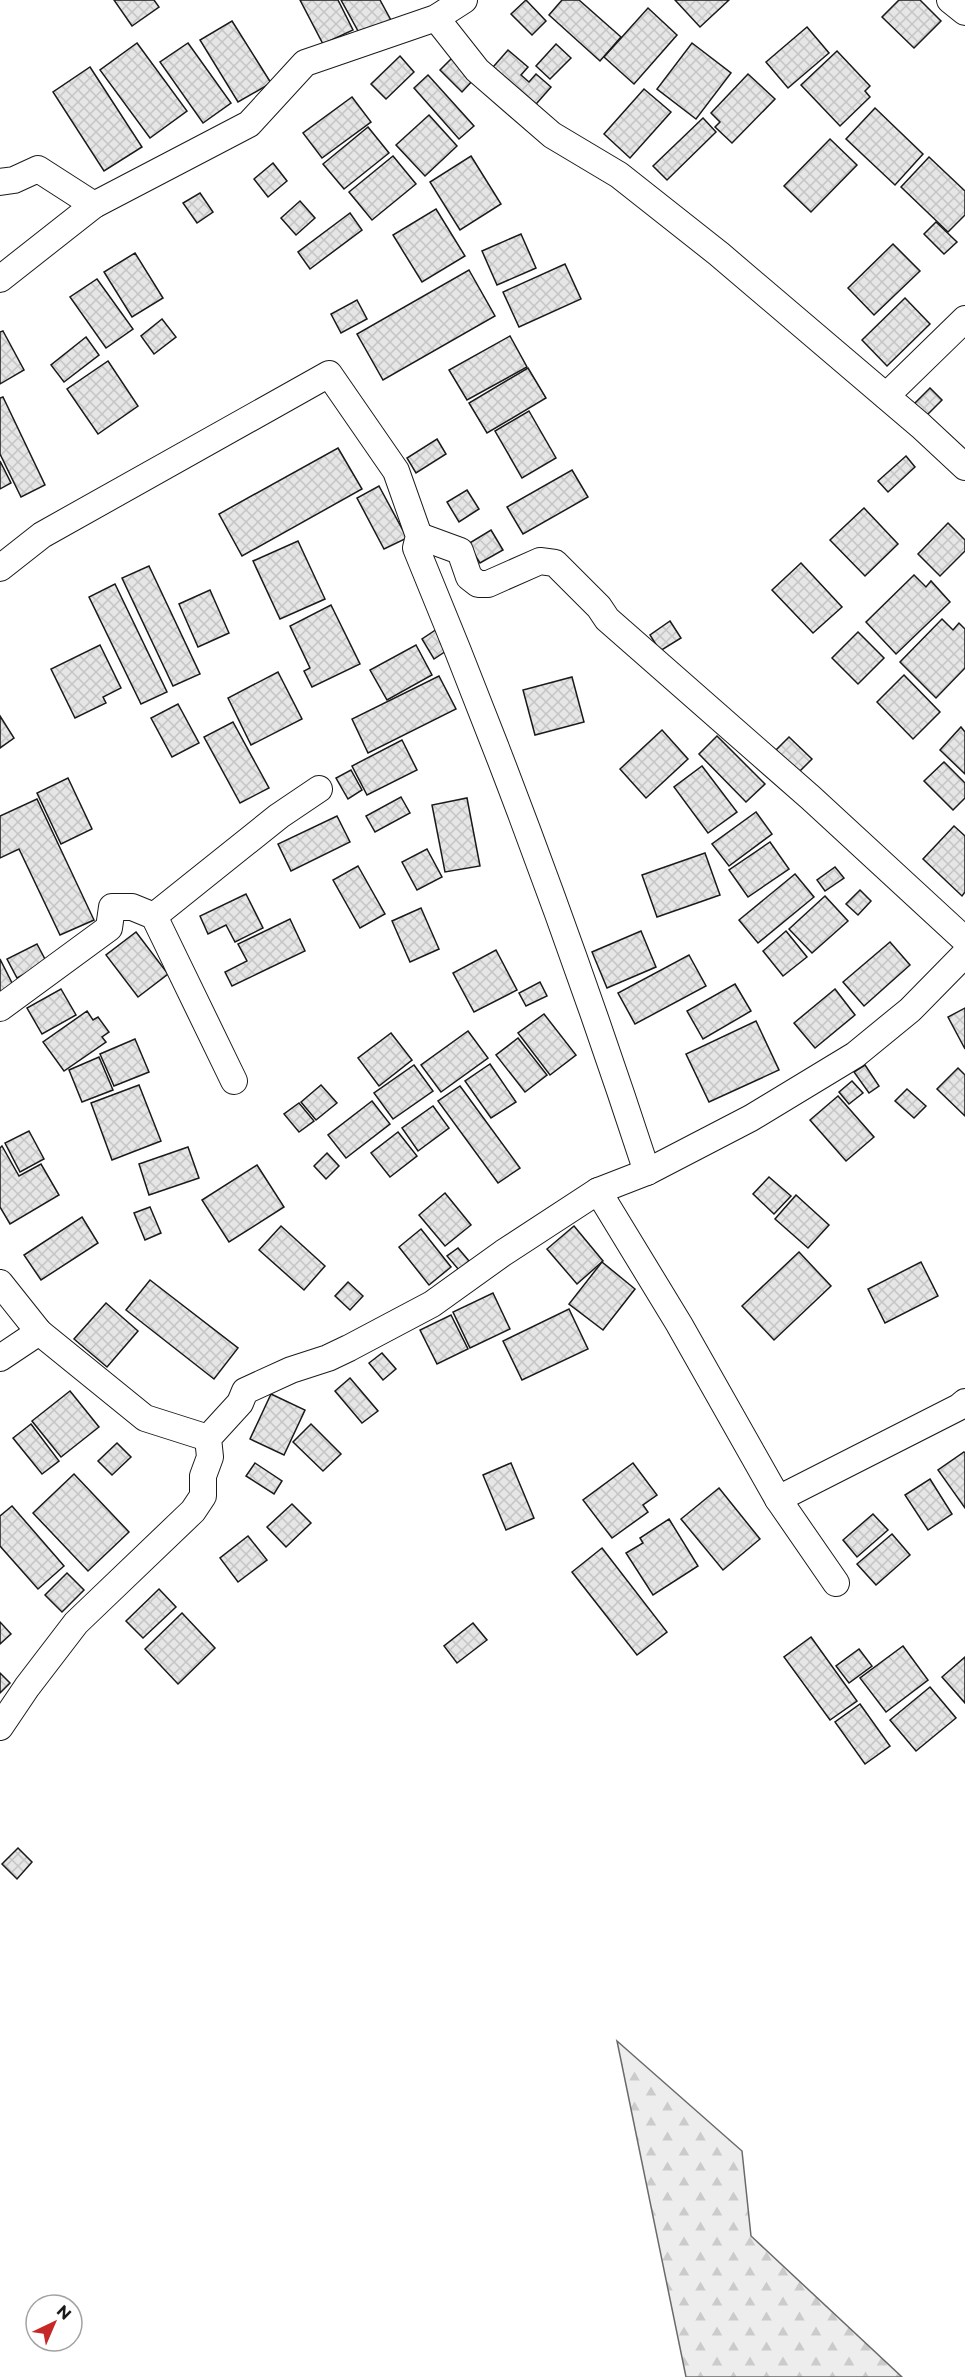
<svg xmlns="http://www.w3.org/2000/svg" width="965" height="2377" viewBox="0 0 965 2377" font-family="Montserrat,sans-serif">
  <defs>
    <pattern id="forest-firs" width="22" height="20" patternUnits="userSpaceOnUse" patternTransform="scale(1.5)"><rect width="22" height="20" fill="#ededed"/><path d="M5 1l3.5 6h-7zM16 11l3.5 6h-7z" fill="#cbcbcb"/></pattern>
    <pattern id="building-cross-hatch" width="8" height="8" patternUnits="userSpaceOnUse" patternTransform="scale(1.5)"><rect width="8" height="8" fill="#e6e6e6"/><path d="M0 0l8 8M0 8l8-8" fill="none" stroke="#c5c5c5"/></pattern>
  </defs>
  <rect width="100%" height="100%" fill="#fff"/>
  <path fill="url(#forest-firs)" stroke="#6a6a6a" stroke-width="1.5" d="M617,2041L742,2151L751,2236L902,2377H686Z"/>
  <g fill="url(#building-cross-hatch)" stroke="#1a1a1a" stroke-width="1.5">
    <path d="M114,0H154L159,7L132,26Z"/>
    <path d="M300,0H338L353,30L323,44Z"/>
    <path d="M341,0H380L393,24L363,40Z"/>
    <path d="M526,0L546,21L532,35L511,14Z"/>
    <path d="M562,0H579L621,37L600,61L549,15Z"/>
    <path d="M675,0H729L700,27Z"/>
    <path d="M899,0H920L941,21L914,48L882,17Z"/>
    <path d="M648,8L677,35L634,84L604,57Z"/>
    <path d="M232,21L271,83L238,102L200,40Z"/>
    <path d="M807,27L829,53L788,88L766,62Z"/>
    <path d="M137,43L187,111L150,138L100,70Z"/>
    <path d="M188,43L231,103L203,123L160,62Z"/>
    <path d="M692,43L731,73L696,119L657,89Z"/>
    <path d="M556,44L571,58L550,79L536,66Z"/>
    <path d="M508,50L528,67L521,75L529,82L536,74L551,87L530,111L487,74Z"/>
    <path d="M837,51L870,86L865,91L870,97L840,126L801,85Z"/>
    <path d="M400,56L414,72L386,99L371,84Z"/>
    <path d="M453,57L475,78L462,92L440,70Z"/>
    <path d="M90,67L142,147L104,171L53,92Z"/>
    <path d="M748,74L775,99L732,143L715,127L720,122L711,113Z"/>
    <path d="M428,75L474,126L459,139L414,88Z"/>
    <path d="M644,89L671,112L630,158L604,134Z"/>
    <path d="M352,97L371,122L322,158L303,133Z"/>
    <path d="M875,108L923,154L895,185L846,139Z"/>
    <path d="M429,115L457,146L425,176L396,145Z"/>
    <path d="M703,118L716,132L667,180L653,166Z"/>
    <path d="M368,127L389,153L344,189L323,164Z"/>
    <path d="M830,139L857,165L811,212L784,186Z"/>
    <path d="M393,156L416,184L372,220L349,192Z"/>
    <path d="M471,156L501,204L460,230L430,182Z"/>
    <path d="M929,157L965,191V215L948,232L901,187Z"/>
    <path d="M273,163L287,181L268,197L254,179Z"/>
    <path d="M200,193L213,212L197,223L183,203Z"/>
    <path d="M300,201L315,218L296,235L281,218Z"/>
    <path d="M436,209L465,256L422,282L393,235Z"/>
    <path d="M350,213L362,230L310,269L298,252Z"/>
    <path d="M936,222L957,242L944,254L924,234Z"/>
    <path d="M521,234L536,268L497,285L482,251Z"/>
    <path d="M893,244L920,271L874,315L848,288Z"/>
    <path d="M135,253L163,298L132,317L104,272Z"/>
    <path d="M565,264L581,299L519,327L503,292Z"/>
    <path d="M469,270L495,316L383,380L357,334Z"/>
    <path d="M97,279L133,329L106,348L70,297Z"/>
    <path d="M905,298L930,324L887,366L862,340Z"/>
    <path d="M357,300L367,319L341,333L331,314Z"/>
    <path d="M162,319L176,337L154,354L141,336Z"/>
    <path d="M3,331L24,370L0,384V332Z"/>
    <path d="M510,336L527,367L467,400L449,370Z"/>
    <path d="M86,337L99,355L64,382L51,365Z"/>
    <path d="M108,361L138,406L98,434L67,389Z"/>
    <path d="M528,368L546,398L487,433L469,403Z"/>
    <path d="M930,388L942,400L925,417L913,405Z"/>
    <path d="M3,397L45,485L21,497L0,454V398Z"/>
    <path d="M529,411L556,458L522,478L495,431Z"/>
    <path d="M437,439L446,454L416,473L407,458Z"/>
    <path d="M338,448L362,489L242,556L219,514Z"/>
    <path d="M906,456L915,467L888,492L878,481Z"/>
    <path d="M0,461L11,483L0,489Z"/>
    <path d="M572,470L588,497L523,534L507,507Z"/>
    <path d="M379,486L407,538L384,549L357,498Z"/>
    <path d="M467,490L479,509L459,522L447,502Z"/>
    <path d="M864,508L898,544L865,576L830,540Z"/>
    <path d="M948,523L965,540V551L940,576L918,554Z"/>
    <path d="M491,530L503,550L480,563L468,544Z"/>
    <path d="M298,541L325,599L280,619L253,561Z"/>
    <path d="M801,563L842,607L813,633L772,590Z"/>
    <path d="M149,566L200,674L173,686L122,578Z"/>
    <path d="M914,575L926,587L931,581L950,602L896,654L866,622Z"/>
    <path d="M115,584L167,692L141,704L89,597Z"/>
    <path d="M210,590L229,633L198,647L179,604Z"/>
    <path d="M331,605L360,664L312,687L304,671L310,668L290,626Z"/>
    <path d="M942,619L953,630L959,623L965,629V668L936,698L900,662Z"/>
    <path d="M670,621L681,638L660,651L650,635Z"/>
    <path d="M443,625L455,645L434,659L422,639Z"/>
    <path d="M858,632L884,658L858,684L832,658Z"/>
    <path d="M100,645L121,688L103,697L106,703L75,718L51,669Z"/>
    <path d="M416,645L432,675L387,700L370,670Z"/>
    <path d="M278,672L302,719L251,745L228,698Z"/>
    <path d="M904,675L940,712L913,739L877,702Z"/>
    <path d="M439,676L456,709L368,753L352,719Z"/>
    <path d="M572,677L584,722L535,735L523,690Z"/>
    <path d="M178,704L199,743L172,757L151,718Z"/>
    <path d="M0,716L14,738L0,748Z"/>
    <path d="M233,722L269,788L240,803L204,737Z"/>
    <path d="M961,727L965,732V774L940,750Z"/>
    <path d="M662,730L688,759L646,798L620,769Z"/>
    <path d="M717,736L765,784L746,802L699,754Z"/>
    <path d="M789,737L812,759L799,772L776,750Z"/>
    <path d="M402,740L417,770L367,795L352,766Z"/>
    <path d="M944,762L965,783V798L953,810L924,781Z"/>
    <path d="M702,766L737,812L708,833L674,787Z"/>
    <path d="M351,770L362,790L348,799L336,778Z"/>
    <path d="M68,778L92,829L61,844L37,793Z"/>
    <path d="M401,797L410,813L375,832L366,816Z"/>
    <path d="M467,798L480,866L445,872L432,805Z"/>
    <path d="M37,799L94,920L60,935L19,849L0,858V816Z"/>
    <path d="M756,812L772,834L729,866L712,844Z"/>
    <path d="M337,816L350,842L291,871L278,844Z"/>
    <path d="M954,826L965,836V892L962,896L923,859Z"/>
    <path d="M770,842L789,869L748,897L729,870Z"/>
    <path d="M427,849L442,877L417,890L402,862Z"/>
    <path d="M705,853L720,895L657,917L642,875Z"/>
    <path d="M358,866L385,914L360,928L333,880Z"/>
    <path d="M835,867L844,878L825,891L817,880Z"/>
    <path d="M795,874L814,897L758,943L739,920Z"/>
    <path d="M860,890L871,901L858,915L846,904Z"/>
    <path d="M246,894L263,928L235,942L226,925L208,934L200,916Z"/>
    <path d="M825,896L848,921L812,953L789,929Z"/>
    <path d="M421,908L439,949L410,962L392,921Z"/>
    <path d="M290,919L305,951L232,986L225,972L247,961L238,944Z"/>
    <path d="M641,931L656,967L607,988L592,952Z"/>
    <path d="M786,931L807,957L783,976L763,951Z"/>
    <path d="M136,932L168,974L138,997L106,955Z"/>
    <path d="M890,942L910,965L864,1006L843,982Z"/>
    <path d="M37,944L47,963L17,978L7,959Z"/>
    <path d="M496,950L517,990L474,1012L453,973Z"/>
    <path d="M689,955L706,986L635,1024L618,993Z"/>
    <path d="M0,959L13,985L0,992Z"/>
    <path d="M540,982L547,996L526,1006L519,993Z"/>
    <path d="M735,984L751,1011L703,1039L687,1011Z"/>
    <path d="M61,989L76,1015L42,1034L27,1008Z"/>
    <path d="M835,989L855,1015L815,1048L794,1023Z"/>
    <path d="M965,1008V1049L948,1017Z"/>
    <path d="M87,1011L93,1020L98,1017L109,1032L102,1037L106,1042L64,1071L43,1042Z"/>
    <path d="M544,1014L576,1055L550,1075L518,1033Z"/>
    <path d="M756,1021L779,1070L709,1102L686,1054Z"/>
    <path d="M468,1031L488,1058L441,1092L421,1065Z"/>
    <path d="M391,1033L412,1060L379,1086L358,1058Z"/>
    <path d="M518,1038L547,1075L525,1092L496,1055Z"/>
    <path d="M135,1039L149,1072L114,1086L100,1054Z"/>
    <path d="M99,1057L113,1090L82,1102L69,1070Z"/>
    <path d="M490,1064L516,1102L491,1118L465,1081Z"/>
    <path d="M414,1065L433,1091L393,1119L374,1093Z"/>
    <path d="M865,1065L879,1086L869,1093L854,1072Z"/>
    <path d="M958,1068L965,1075V1116L937,1089Z"/>
    <path d="M852,1081L863,1093L849,1104L839,1092Z"/>
    <path d="M139,1085L161,1141L112,1160L91,1103Z"/>
    <path d="M321,1085L337,1103L316,1120L301,1102Z"/>
    <path d="M460,1086L520,1168L498,1183L438,1101Z"/>
    <path d="M907,1089L926,1106L914,1118L895,1101Z"/>
    <path d="M838,1096L874,1137L846,1161L810,1120Z"/>
    <path d="M372,1101L390,1124L346,1158L328,1135Z"/>
    <path d="M299,1103L314,1121L299,1132L284,1114Z"/>
    <path d="M433,1106L449,1128L418,1151L402,1128Z"/>
    <path d="M29,1131L44,1159L20,1172L5,1143Z"/>
    <path d="M398,1132L417,1156L390,1177L371,1153Z"/>
    <path d="M2,1146L19,1176L41,1164L59,1195L10,1224L0,1207V1148Z"/>
    <path d="M188,1147L199,1178L149,1195L139,1164Z"/>
    <path d="M327,1153L339,1166L326,1179L314,1166Z"/>
    <path d="M257,1165L284,1207L229,1242L202,1200Z"/>
    <path d="M769,1177L791,1196L774,1214L753,1194Z"/>
    <path d="M445,1193L471,1225L445,1246L419,1215Z"/>
    <path d="M796,1195L829,1225L808,1248L775,1219Z"/>
    <path d="M150,1207L161,1233L145,1240L134,1213Z"/>
    <path d="M82,1217L98,1243L41,1280L24,1255Z"/>
    <path d="M281,1226L325,1266L304,1290L259,1250Z"/>
    <path d="M574,1226L603,1261L577,1284L547,1249Z"/>
    <path d="M421,1229L451,1267L429,1285L399,1247Z"/>
    <path d="M458,1248L469,1261L459,1270L447,1256Z"/>
    <path d="M799,1252L831,1286L774,1340L742,1306Z"/>
    <path d="M602,1262L635,1289L603,1330L569,1304Z"/>
    <path d="M921,1262L938,1296L885,1323L868,1289Z"/>
    <path d="M150,1280L238,1348L214,1379L126,1310Z"/>
    <path d="M348,1282L363,1296L350,1310L335,1296Z"/>
    <path d="M493,1293L510,1329L470,1348L453,1312Z"/>
    <path d="M106,1303L138,1331L107,1367L74,1339Z"/>
    <path d="M569,1309L588,1349L522,1380L503,1341Z"/>
    <path d="M451,1315L468,1349L437,1364L420,1330Z"/>
    <path d="M382,1353L396,1369L383,1380L369,1363Z"/>
    <path d="M350,1378L378,1411L362,1423L335,1391Z"/>
    <path d="M70,1391L99,1427L61,1457L32,1421Z"/>
    <path d="M271,1394L305,1410L284,1455L250,1439Z"/>
    <path d="M31,1424L59,1461L42,1474L13,1438Z"/>
    <path d="M311,1424L341,1454L323,1471L293,1442Z"/>
    <path d="M117,1443L131,1457L112,1475L98,1461Z"/>
    <path d="M964,1452L965,1453V1508L938,1470Z"/>
    <path d="M255,1463L282,1481L274,1494L246,1476Z"/>
    <path d="M511,1463L534,1518L506,1530L483,1475Z"/>
    <path d="M633,1463L657,1495L643,1505L648,1512L612,1538L583,1500Z"/>
    <path d="M74,1474L129,1532L88,1571L33,1513Z"/>
    <path d="M930,1479L952,1514L928,1530L905,1495Z"/>
    <path d="M719,1488L760,1539L723,1570L681,1519Z"/>
    <path d="M292,1504L311,1523L286,1547L267,1527Z"/>
    <path d="M12,1506L64,1566L38,1589L0,1546V1516Z"/>
    <path d="M873,1514L888,1530L857,1557L843,1540Z"/>
    <path d="M669,1519L698,1566L653,1595L626,1553L643,1543L640,1538Z"/>
    <path d="M892,1534L910,1555L876,1585L857,1564Z"/>
    <path d="M248,1536L267,1560L238,1582L220,1558Z"/>
    <path d="M602,1548L667,1632L637,1655L572,1572Z"/>
    <path d="M67,1573L84,1590L62,1612L45,1595Z"/>
    <path d="M159,1589L176,1607L143,1638L126,1621Z"/>
    <path d="M182,1613L215,1648L178,1684L145,1649Z"/>
    <path d="M0,1622L11,1634L0,1644Z"/>
    <path d="M473,1623L487,1640L457,1663L444,1646Z"/>
    <path d="M811,1637L857,1701L830,1720L784,1657Z"/>
    <path d="M903,1646L928,1680L886,1712L860,1678Z"/>
    <path d="M859,1649L872,1666L849,1683L836,1666Z"/>
    <path d="M965,1657V1703L942,1677Z"/>
    <path d="M0,1673L10,1683L0,1693Z"/>
    <path d="M930,1687L956,1718L916,1751L890,1720Z"/>
    <path d="M860,1704L890,1746L865,1764L835,1722Z"/>
    <path d="M18,1848L32,1862L17,1879L2,1864Z"/>
  </g>
  <g fill="none" stroke-linecap="round" stroke-linejoin="round">
    <defs>
      <g id="street">
        <path d="M950,0L965,12"/>
        <path d="M436,18L477,70L552,135L619,175L719,254L921,426L965,467"/>
        <path d="M0,182L14,180L38,169L94,205"/>
        <path d="M0,279L94,205L249,124L305,63L436,18L464,0"/>
        <path d="M886,396L965,319"/>
        <path d="M419,536L460,551L469,577L478,584H488L540,561L555,563L599,607L607,619L811,798L965,940"/>
        <path d="M0,568L42,535L329,374L396,471L419,536L416,548C501,753 578,961 647,1172"/>
        <path d="M154,916L279,816L319,789"/>
        <path d="M0,1008L109,928L112,907H132L154,916L234,1081"/>
        <path d="M598,1191L679,1324L778,1499L836,1583"/>
        <path d="M0,1283L39,1332L145,1418L208,1438"/>
        <path d="M0,1358L39,1332"/>
        <path d="M778,1499L959,1407L965,1402"/>
        <path d="M0,1727L27,1687L76,1623L193,1511L203,1496V1476L210,1457L208,1438L240,1403L245,1391L291,1370L328,1358L349,1348L432,1304L503,1253L598,1191L647,1172L751,1118L855,1055L910,1010L965,954"/>
      </g>
    </defs>
    <use href="#street" stroke="#1a1a1a" stroke-width="28"/>
    <use href="#street" stroke="#fff" stroke-width="26"/>
  </g>
  <g transform="translate(54 2323) rotate(44)"><circle r="28" fill="#ffffff" stroke="#a3a3a3" stroke-width="1.5"/>
  <path d="M0-4.5L10 22L0 15L-10 22Z" fill="#c62828"/>
  <text y="-9" font-size="16" font-weight="bold" text-anchor="middle" fill="#1a1a1a">N</text>
  </g>
</svg>
